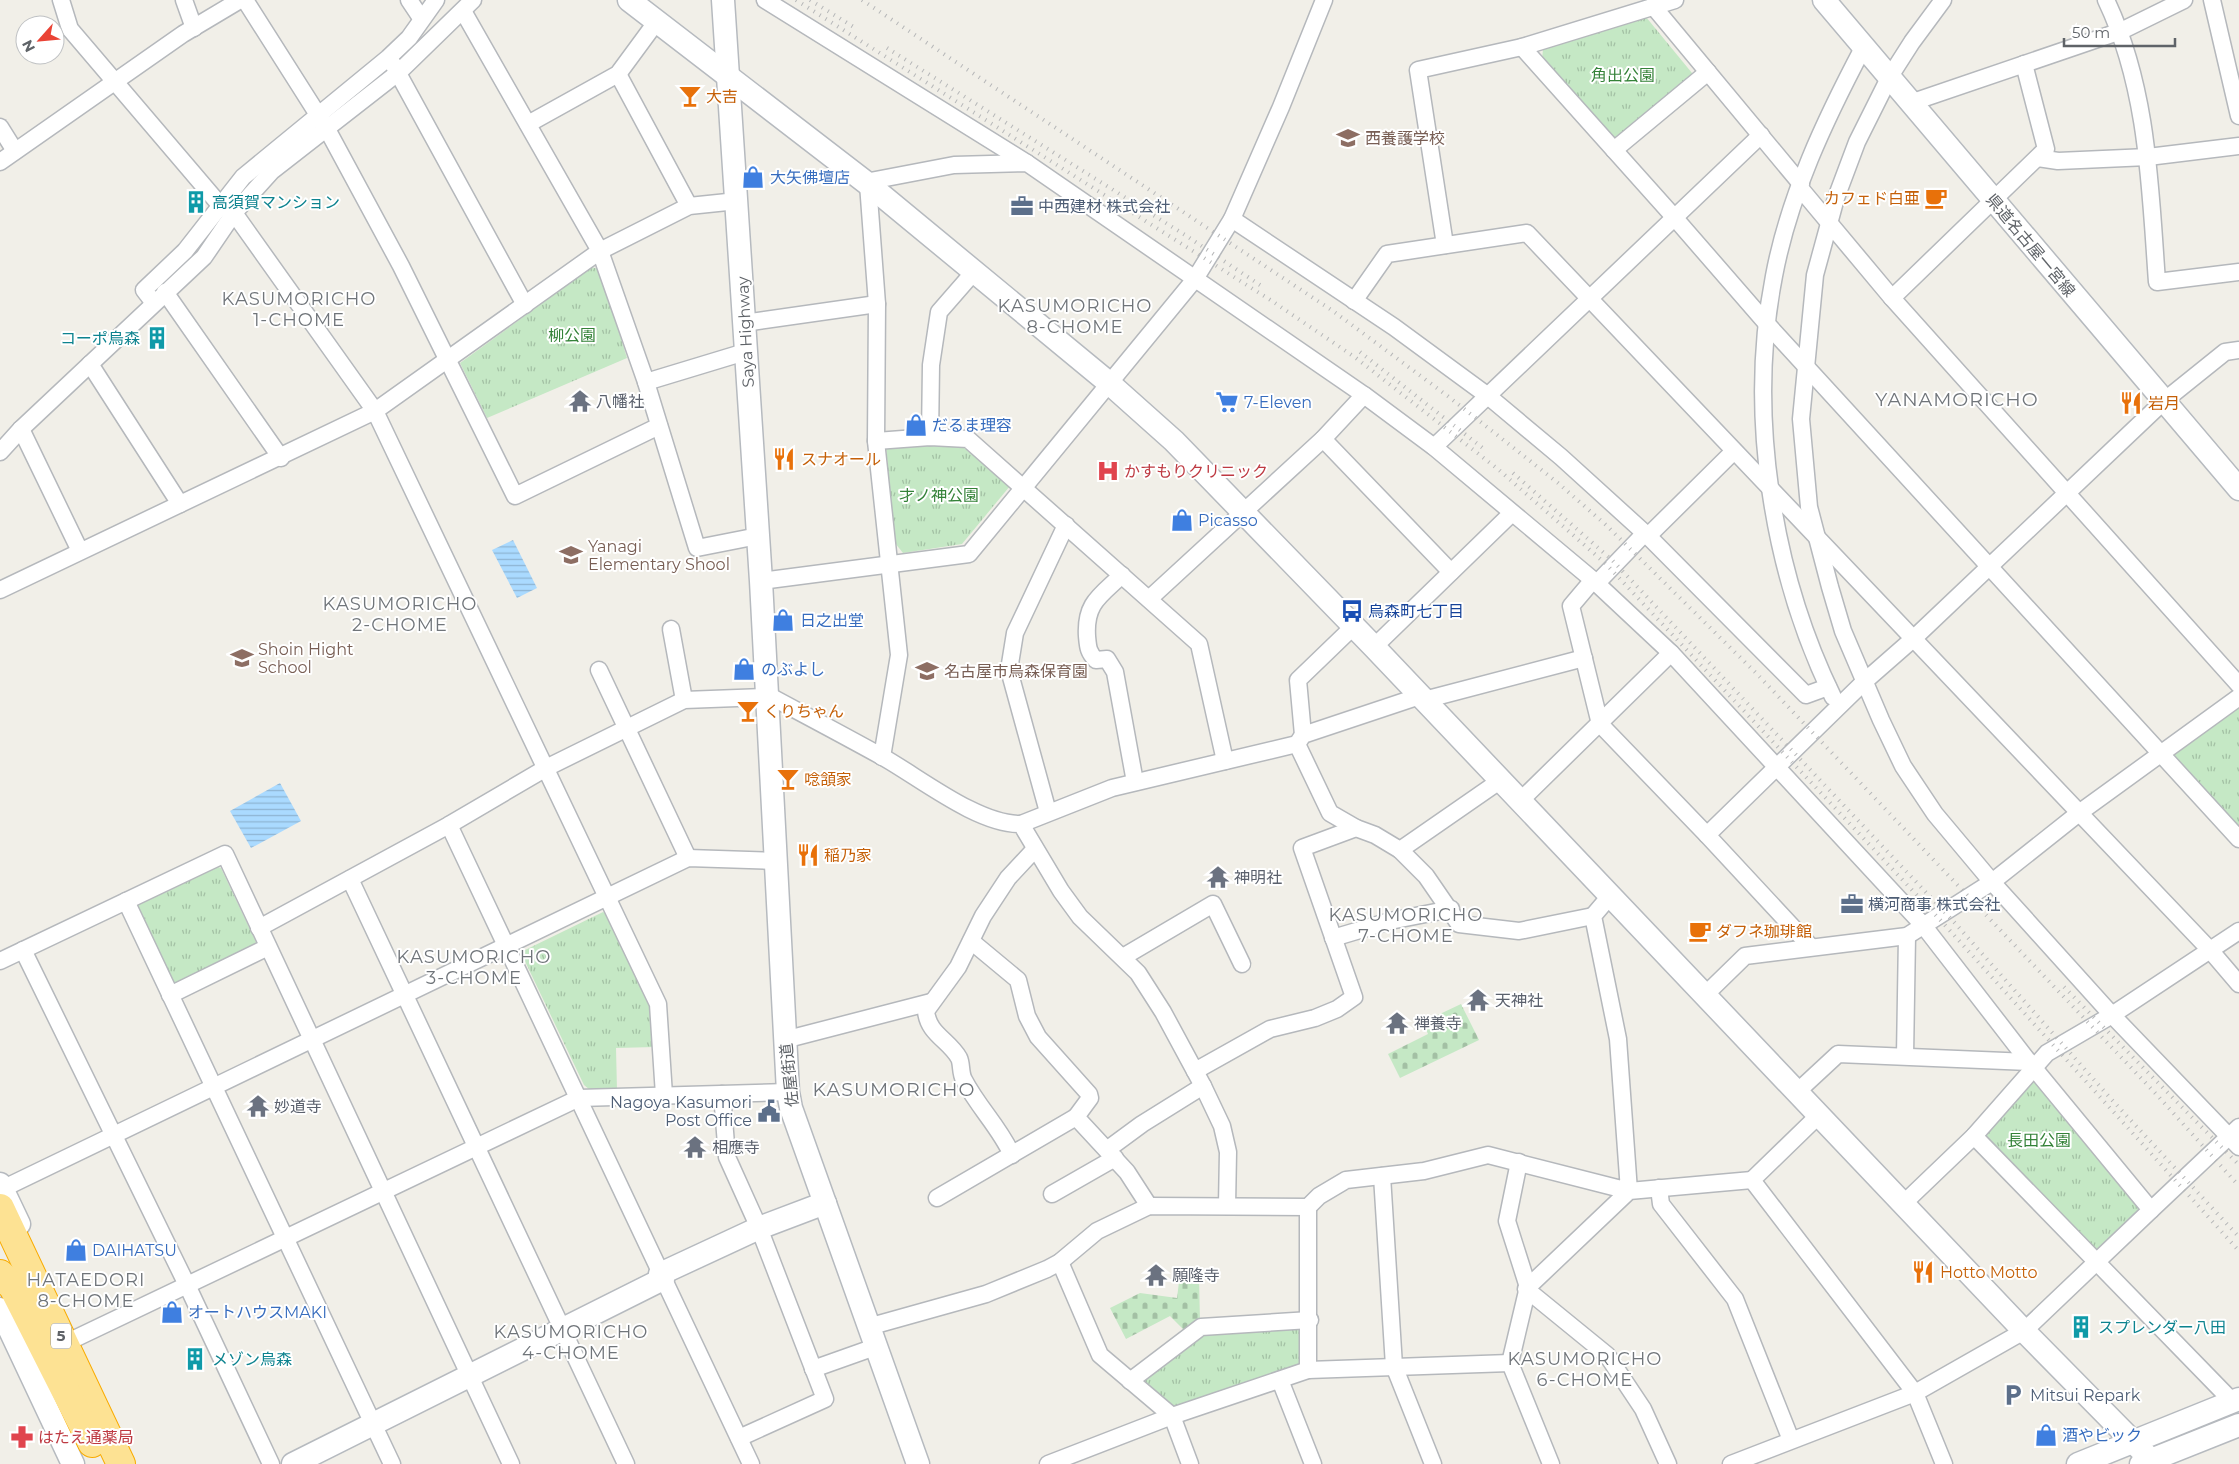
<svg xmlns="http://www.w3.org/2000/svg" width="2239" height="1464" viewBox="0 0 2239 1464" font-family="Montserrat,'Noto Sans JP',sans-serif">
  <defs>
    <pattern id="grass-tufts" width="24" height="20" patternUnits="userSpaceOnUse" patternTransform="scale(1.25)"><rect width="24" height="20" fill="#c5e8c5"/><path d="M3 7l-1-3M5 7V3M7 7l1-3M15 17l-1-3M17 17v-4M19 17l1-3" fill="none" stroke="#a3c0a4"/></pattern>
    <pattern id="cemetery-stones" width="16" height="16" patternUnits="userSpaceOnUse" patternTransform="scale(1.25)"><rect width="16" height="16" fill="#c5e8c5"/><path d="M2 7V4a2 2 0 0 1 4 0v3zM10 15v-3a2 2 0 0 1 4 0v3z" fill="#a3c0a4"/></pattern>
    <pattern id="water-rules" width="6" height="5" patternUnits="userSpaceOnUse" patternTransform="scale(1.25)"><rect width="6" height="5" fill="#aadaff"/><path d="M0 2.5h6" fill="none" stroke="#8eb4d2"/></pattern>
  </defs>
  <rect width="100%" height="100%" fill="#f1efe8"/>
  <g fill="url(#grass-tufts)">
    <path d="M1646,17L1692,73V79L1622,139H1613L1542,60L1543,49Z"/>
    <path d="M592,267L600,270L627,358L487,418L460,363Z"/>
    <path d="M929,445L963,447L1010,486L962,544L903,553L895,543L886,447Z"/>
    <path d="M2237,709H2239V830L2175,759V753Z"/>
    <path d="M218,867L221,868L256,942L254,948L179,984L174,983L136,906Z"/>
    <path d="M603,912L607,914L650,1002L655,1047L616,1048L617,1090H590L584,1085L522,955L523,951Z"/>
    <path d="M2031,1081L2039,1083L2141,1210L2101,1248L2092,1249L1987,1137V1132Z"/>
    <path d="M1305,1325V1360L1295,1367L1174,1406L1138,1378L1204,1331Z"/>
  </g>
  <g fill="url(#cemetery-stones)">
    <path d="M1461,1004L1479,1040L1400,1078L1388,1054L1428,1034L1423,1022Z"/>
    <path d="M1180,1274L1199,1276L1200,1322L1184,1330L1170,1316L1126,1339L1110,1308L1140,1293L1177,1298Z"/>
  </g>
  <g fill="url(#water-rules)">
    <path d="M513,540L537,588L517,598L492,550Z"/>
    <path d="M280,783L301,821L251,848L230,811Z"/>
  </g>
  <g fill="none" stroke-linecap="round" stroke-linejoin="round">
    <defs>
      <g id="street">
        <path d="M61,0L70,29L220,205L234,213L375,411L658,1004L664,1095"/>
        <path d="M184,0L194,28"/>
        <path d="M245,0L327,129L401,266L515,496L659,426"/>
        <path d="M409,0L421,18"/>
        <path d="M765,0L1027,163"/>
        <path d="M1943,0L1912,42L1889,78L1857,142L1836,198L1815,275L1801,419L1809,507L1830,587L1843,631L1881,720L1903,766L1935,814L1992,882L2112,1015L2239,1147"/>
        <path d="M2106,0C2148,88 2150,186 2157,282L2239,272"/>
        <path d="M2212,0L2239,116"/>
        <path d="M1653,6L1801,184"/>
        <path d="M463,11L600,251L645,379L697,548L758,536"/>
        <path d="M1522,47L1674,217L1767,324L2239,839"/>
        <path d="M393,64L525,305"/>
        <path d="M618,74L689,206"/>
        <path d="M1910,103L2121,31L2184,0"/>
        <path d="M528,124L618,74L657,21"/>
        <path d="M0,127L15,151"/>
        <path d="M1614,150L1708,72"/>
        <path d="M2038,158L2058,161L2148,157L2239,146"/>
        <path d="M0,162L183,34L240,0"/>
        <path d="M865,182L954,165L1027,163L1364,395L1434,447L1593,580L1671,653L1923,925L2029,1062"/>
        <path d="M868,184L877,304L876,441L899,655L882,757"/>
        <path d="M1800,188L1892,298L2239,685"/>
        <path d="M1232,219L1394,327L1488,396L1561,457L1648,536L1806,695L1828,687"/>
        <path d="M1445,245L1418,70L1522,47L1675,0"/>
        <path d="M165,292L281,458"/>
        <path d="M1892,298L2046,149L2024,64"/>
        <path d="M1354,301L1387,254L1527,233L2210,950L2239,984"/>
        <path d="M154,303L144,290L185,251L243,177L388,58L409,38L436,0"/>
        <path d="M744,323L877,304"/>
        <path d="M90,364L180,504"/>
        <path d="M646,382L745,352"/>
        <path d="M21,429L80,551"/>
        <path d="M930,437L931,365L939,312L973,273"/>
        <path d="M1323,439L1451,572"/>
        <path d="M876,441L930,437L968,439L1199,644L1225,761"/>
        <path d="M1434,447L1761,135"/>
        <path d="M0,452L21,429L204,257L234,213L272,171L399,72L473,0"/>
        <path d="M1648,536L1734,451"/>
        <path d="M1122,575C1100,596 1085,603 1087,636C1088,647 1088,652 1096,660L1107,659L1115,672L1135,782"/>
        <path d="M1593,580L1571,606L1600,724L1707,835L1811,947"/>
        <path d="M761,581L969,554L1195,279L1232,219L1281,107L1324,0"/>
        <path d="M1597,583L1645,533"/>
        <path d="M0,590L375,411L600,251L689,206L737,201"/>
        <path d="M1149,599L1323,439L1364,395"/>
        <path d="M671,629L684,700"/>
        <path d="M1374,647L1512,513"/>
        <path d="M599,670L688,858"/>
        <path d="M766,694C805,715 843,735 881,756C919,777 978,825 1021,824L1061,891L1080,917L1138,973L1163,1012L1203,1086L1222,1126L1228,1152L1227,1206"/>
        <path d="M1833,697C1772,572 1747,414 1774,276C1789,196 1825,120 1863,48"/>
        <path d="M1424,700L1584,658"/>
        <path d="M1303,735L1298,680L1354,626"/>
        <path d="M1297,744L1330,813L1356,828"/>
        <path d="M1520,801L1671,653"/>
        <path d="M1048,812L1009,670L1015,633L1066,525"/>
        <path d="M1021,824L1112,788L1297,744L1303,735L1420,696"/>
        <path d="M449,825L751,1464"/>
        <path d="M1707,835L1865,681L1913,639L2164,401L2225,352L2239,350"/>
        <path d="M1400,850L1426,876L1459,924L1519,931L1593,916"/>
        <path d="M350,879L626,1464"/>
        <path d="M126,901L392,1464"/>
        <path d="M259,928L449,825L546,768L684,700L767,697"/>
        <path d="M1333,938L1390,921L1451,909"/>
        <path d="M971,941L1018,980L1027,1016L1038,1037L1089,1094L1090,1098L1076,1117L1127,1172L1149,1206"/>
        <path d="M23,950L187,1285L271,1464"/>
        <path d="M1123,957L1213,904L1242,964"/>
        <path d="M0,961L225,854L511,1464"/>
        <path d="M170,995L268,947"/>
        <path d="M1705,995L1745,956L1907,936L1992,882L2079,813L2239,697"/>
        <path d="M784,1040L931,1002"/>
        <path d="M1905,1056L1907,936"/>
        <path d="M1195,1071L1270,1029L1315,1018L1337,1009L1354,997L1302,848L1356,828L1375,835L1400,850L1501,780"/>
        <path d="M722,1094L727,1157L759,1228L825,1399L739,1438"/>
        <path d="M1819,1115L1752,1180L1915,1393L1944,1464"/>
        <path d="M1974,1136L2232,1401"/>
        <path d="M1108,1149L1142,1124L1203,1086"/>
        <path d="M1012,1155C1000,1128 978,1107 964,1080C960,1073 962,1064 959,1058C949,1040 928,1034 926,1011L958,967L983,916L1008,878L1035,849"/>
        <path d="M1519,1162L1507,1221L1528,1287"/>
        <path d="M1382,1176L1394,1366L1433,1464"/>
        <path d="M1659,1188L1661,1204L1735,1299L1791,1440"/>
        <path d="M2,1189L688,858L776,861"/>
        <path d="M1052,1194L1115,1158"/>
        <path d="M937,1198L1076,1117"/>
        <path d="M1904,1203L1974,1136L2047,1053L2112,1015L2239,931"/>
        <path d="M2151,1210L2239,1127"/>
        <path d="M1060,1262L1100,1355L1172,1416L1190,1464"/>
        <path d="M1526,1289L1607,1355L1643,1409L1668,1464"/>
        <path d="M868,1327L986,1294L1047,1269L1060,1262L1097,1231L1149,1206L1308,1207L1319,1196L1346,1180L1424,1171L1488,1155L1629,1191L1618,1039L1593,916L1610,896"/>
        <path d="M72,1340L579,1098L788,1092"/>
        <path d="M813,1369L875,1347"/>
        <path d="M1308,1370V1207"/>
        <path d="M1280,1380L1313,1464"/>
        <path d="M1130,1381L1201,1327L1310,1320"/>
        <path d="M1048,1464L1172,1416L1308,1370L1510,1363"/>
        <path d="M1551,1464L1510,1363L1528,1287L1629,1191L1752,1180"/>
        <path d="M1731,1464L1915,1393L2024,1331L2151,1210L2029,1062L1838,1054L1797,1092"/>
      </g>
      <g id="secondary">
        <path d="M629,0L868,184L1109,383L1174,441L1374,647L2024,1331L2155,1464"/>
        <path d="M723,0L761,581L788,1092L791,1108L918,1464"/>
        <path d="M1824,0L2239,489"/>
        <path d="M0,1184L19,1224"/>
        <path d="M660,1274L759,1228L825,1203"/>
        <path d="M0,1309L73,1464"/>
        <path d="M293,1464L663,1279"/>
        <path d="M2078,1464L2239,1399"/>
        <path d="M2141,1464L2239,1425"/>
      </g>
      <g id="highway">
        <path d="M0,1208L121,1464"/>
        <path d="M0,1274L13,1287L92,1443"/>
      </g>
    </defs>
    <use href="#street" stroke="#b5b8bc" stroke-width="19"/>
    <use href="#secondary" stroke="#b6babf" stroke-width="25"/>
    <use href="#highway" stroke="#f9ab00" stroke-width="30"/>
    <use href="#street" stroke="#fff" stroke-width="16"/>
    <use href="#secondary" stroke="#fff" stroke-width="22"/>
    <use href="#highway" stroke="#fde293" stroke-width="28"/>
    <g stroke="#b6b7b8" stroke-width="4" stroke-dasharray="1 6" stroke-linecap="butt">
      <path d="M796,0L1272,301L1356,358L1499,470L1606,564L1943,923L2239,1251"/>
      <path d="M810,0L857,29"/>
      <path d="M862,0L1333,311L1449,397L1558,483L1606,525L1756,673L2157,1095L2239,1186"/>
      <path d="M887,48L1185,235L1260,285"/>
      <path d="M1360,352L1484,449"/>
      <path d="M1513,473L1612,560L1954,922L2112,1100L2239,1237"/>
      <path d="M2064,987L2239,1165"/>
    </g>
  </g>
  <defs>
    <symbol id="bar-bare" viewBox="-9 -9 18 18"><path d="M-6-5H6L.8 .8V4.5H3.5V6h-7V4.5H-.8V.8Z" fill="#e8710a" stroke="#fff" stroke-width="2.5" paint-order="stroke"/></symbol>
    <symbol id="school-bare" viewBox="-9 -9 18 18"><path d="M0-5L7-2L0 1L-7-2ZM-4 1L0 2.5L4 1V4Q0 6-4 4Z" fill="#8d6e63" stroke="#fff" stroke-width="2.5" paint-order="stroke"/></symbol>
    <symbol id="shop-bare" viewBox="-9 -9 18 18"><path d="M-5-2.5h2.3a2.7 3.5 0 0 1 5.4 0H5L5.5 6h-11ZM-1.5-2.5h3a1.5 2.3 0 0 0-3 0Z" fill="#3f7fe0" stroke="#fff" stroke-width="2.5" paint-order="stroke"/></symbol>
    <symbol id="cafe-bare" viewBox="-9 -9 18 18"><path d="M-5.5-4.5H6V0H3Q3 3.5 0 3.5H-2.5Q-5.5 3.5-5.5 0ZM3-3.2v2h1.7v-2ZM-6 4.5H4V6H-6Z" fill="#e8710a" stroke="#fff" stroke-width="2.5" paint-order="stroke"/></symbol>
    <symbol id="building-bare" viewBox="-9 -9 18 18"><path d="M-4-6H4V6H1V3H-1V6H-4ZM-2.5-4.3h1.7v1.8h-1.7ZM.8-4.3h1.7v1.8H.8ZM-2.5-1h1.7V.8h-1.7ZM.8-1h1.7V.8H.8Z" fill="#0f9aa8" stroke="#fff" stroke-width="2.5" paint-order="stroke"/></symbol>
    <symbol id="office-bare" viewBox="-9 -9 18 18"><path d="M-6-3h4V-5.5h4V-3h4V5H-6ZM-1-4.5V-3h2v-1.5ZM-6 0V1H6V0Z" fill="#5c6f8a" stroke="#fff" stroke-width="2.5" paint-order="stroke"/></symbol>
    <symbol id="temple-bare" viewBox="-9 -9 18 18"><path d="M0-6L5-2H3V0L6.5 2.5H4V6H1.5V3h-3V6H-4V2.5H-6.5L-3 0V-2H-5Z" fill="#6b7280" stroke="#fff" stroke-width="2.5" paint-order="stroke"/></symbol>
    <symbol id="supermarket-bare" viewBox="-9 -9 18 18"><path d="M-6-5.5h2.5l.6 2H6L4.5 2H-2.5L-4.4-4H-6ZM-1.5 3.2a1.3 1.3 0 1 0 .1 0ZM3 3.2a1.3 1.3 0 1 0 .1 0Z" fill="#3f7fe0" stroke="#fff" stroke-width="2.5" paint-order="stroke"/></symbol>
    <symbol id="restaurant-bare" viewBox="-9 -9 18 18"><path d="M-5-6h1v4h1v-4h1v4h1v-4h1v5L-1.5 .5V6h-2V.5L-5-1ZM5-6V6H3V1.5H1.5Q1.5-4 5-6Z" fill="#e8710a" stroke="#fff" stroke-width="2.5" paint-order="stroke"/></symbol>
    <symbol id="hospital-bare" viewBox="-9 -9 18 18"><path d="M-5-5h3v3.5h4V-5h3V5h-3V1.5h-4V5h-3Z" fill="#e0444e" stroke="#fff" stroke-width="2.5" paint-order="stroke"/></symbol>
    <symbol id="bus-bare" viewBox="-9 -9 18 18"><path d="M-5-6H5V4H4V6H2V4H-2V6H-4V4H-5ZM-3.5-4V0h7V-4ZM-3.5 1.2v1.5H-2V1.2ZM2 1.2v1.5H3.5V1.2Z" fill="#1a4fb4" stroke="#fff" stroke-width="2.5" paint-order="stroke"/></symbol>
    <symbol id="civic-bare" viewBox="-9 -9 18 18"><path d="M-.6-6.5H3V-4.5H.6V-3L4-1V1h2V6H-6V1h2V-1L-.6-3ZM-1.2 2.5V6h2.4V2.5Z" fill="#5c6f8a" stroke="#fff" stroke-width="2.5" paint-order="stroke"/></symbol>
    <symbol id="parking-bare" viewBox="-9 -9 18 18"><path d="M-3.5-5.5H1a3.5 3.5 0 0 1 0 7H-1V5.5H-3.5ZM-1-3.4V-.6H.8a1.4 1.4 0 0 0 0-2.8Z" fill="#5c6f8a" stroke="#fff" stroke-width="2.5" paint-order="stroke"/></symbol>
    <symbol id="pharmacy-bare" viewBox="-9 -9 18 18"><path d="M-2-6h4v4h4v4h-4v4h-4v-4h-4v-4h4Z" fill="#e0444e" stroke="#fff" stroke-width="2.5" paint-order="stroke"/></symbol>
  </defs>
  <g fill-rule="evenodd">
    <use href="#bar-bare" x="674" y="80" width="32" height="32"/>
    <use href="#school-bare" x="1332" y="122" width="32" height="32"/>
    <use href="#shop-bare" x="737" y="161" width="32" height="32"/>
    <use href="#cafe-bare" x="1920" y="182" width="32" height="32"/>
    <use href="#building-bare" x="180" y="186" width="32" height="32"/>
    <use href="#office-bare" x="1006" y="190" width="32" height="32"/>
    <use href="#building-bare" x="141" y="322" width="32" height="32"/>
    <use href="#temple-bare" x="564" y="385" width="32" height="32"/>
    <use href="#supermarket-bare" x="1211" y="386" width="32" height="32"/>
    <use href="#restaurant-bare" x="2115" y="387" width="32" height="32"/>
    <use href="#shop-bare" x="900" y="409" width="32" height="32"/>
    <use href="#restaurant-bare" x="768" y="443" width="32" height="32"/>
    <use href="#hospital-bare" x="1092" y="455" width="32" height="32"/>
    <use href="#shop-bare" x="1166" y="504" width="32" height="32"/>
    <use href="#school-bare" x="555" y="539" width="32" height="32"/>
    <use href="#bus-bare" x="1336" y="595" width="32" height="32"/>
    <use href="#shop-bare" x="767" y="604" width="32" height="32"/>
    <use href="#school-bare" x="226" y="642" width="32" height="32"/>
    <use href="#shop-bare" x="728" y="653" width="32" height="32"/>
    <use href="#school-bare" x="911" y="655" width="32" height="32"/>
    <use href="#bar-bare" x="732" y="695" width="32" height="32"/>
    <use href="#bar-bare" x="772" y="763" width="32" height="32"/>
    <use href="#restaurant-bare" x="792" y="839" width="32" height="32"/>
    <use href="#temple-bare" x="1202" y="861" width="32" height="32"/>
    <use href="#office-bare" x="1836" y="888" width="32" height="32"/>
    <use href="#cafe-bare" x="1684" y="915" width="32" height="32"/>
    <use href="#temple-bare" x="1462" y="984" width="32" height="32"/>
    <use href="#temple-bare" x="1381" y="1007" width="32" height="32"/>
    <use href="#temple-bare" x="242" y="1090" width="32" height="32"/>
    <use href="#civic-bare" x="753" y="1095" width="32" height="32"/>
    <use href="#temple-bare" x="679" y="1131" width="32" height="32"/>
    <use href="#shop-bare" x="60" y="1234" width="32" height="32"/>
    <use href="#restaurant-bare" x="1907" y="1256" width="32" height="32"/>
    <use href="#temple-bare" x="1140" y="1259" width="32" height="32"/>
    <use href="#shop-bare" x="156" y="1296" width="32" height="32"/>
    <use href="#building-bare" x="2065" y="1311" width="32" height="32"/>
    <use href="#building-bare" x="179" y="1343" width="32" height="32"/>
    <use href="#parking-bare" x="1997" y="1379" width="32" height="32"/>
    <use href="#shop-bare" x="2030" y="1419" width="32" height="32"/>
    <use href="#pharmacy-bare" x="6" y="1421" width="32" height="32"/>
  </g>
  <g text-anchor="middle" stroke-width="4" stroke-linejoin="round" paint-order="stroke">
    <rect fill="#fff" stroke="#8f9295" stroke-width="1" x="51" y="1323.5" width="20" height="25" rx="4"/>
    <g font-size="15" font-weight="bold" fill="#5f6368">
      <text x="61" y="1341">5</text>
    </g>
    <g font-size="16" fill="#348238" stroke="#fff">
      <text x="1623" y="81">角出公園</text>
      <text x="572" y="341">柳公園</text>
      <text x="939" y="501">才ノ神公園</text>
      <text x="2039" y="1146">長田公園</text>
    </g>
    <g font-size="16" fill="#c56008" stroke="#fff" text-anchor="start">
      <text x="706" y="102">大吉</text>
      <text x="1920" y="204" text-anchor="end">カフェド白亜</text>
      <text x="2148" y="409">岩月</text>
      <text x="801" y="465">スナオール</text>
      <text x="764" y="717">くりちゃん</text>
      <text x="804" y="785">唸頷家</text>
      <text x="824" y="861">稲乃家</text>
      <text x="1716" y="937">ダフネ珈琲館</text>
      <text x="1940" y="1278">Hotto Motto</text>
    </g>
    <g font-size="16" fill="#785e54" stroke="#fff" text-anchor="start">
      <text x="1365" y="144">西養護学校</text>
      <text x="588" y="552">Yanagi<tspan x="588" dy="18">Elementary Shool</tspan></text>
      <text x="258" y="655">Shoin Hight<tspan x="258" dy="18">School</tspan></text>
      <text x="944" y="677">名古屋市烏森保育園</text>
    </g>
    <g font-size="16" fill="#366cbe" stroke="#fff" text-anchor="start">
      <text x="770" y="183">大矢佛壇店</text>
      <text x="1244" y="408">7-Eleven</text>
      <text x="932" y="431">だるま理容</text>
      <text x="1198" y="526">Picasso</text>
      <text x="800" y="626">日之出堂</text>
      <text x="761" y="675">のぶよし</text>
      <text x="92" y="1256">DAIHATSU</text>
      <text x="188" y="1318">オートハウスMAKI</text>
      <text x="2062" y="1441">酒やビック</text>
    </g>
    <g font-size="16" fill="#0d838f" stroke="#fff" text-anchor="start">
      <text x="212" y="208">高須賀マンション</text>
      <text x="140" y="344" text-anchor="end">コーポ烏森</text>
      <text x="2098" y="1333">スプレンダー八田</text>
      <text x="212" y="1365">メゾン烏森</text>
    </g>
    <g font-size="16" fill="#4e5e75" stroke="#fff" text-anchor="start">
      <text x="1038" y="212">中西建材 株式会社</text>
      <text x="1868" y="910">横河商事 株式会社</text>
      <text x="752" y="1108" text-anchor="end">Nagoya Kasumori<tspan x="752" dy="18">Post Office</tspan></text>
      <text x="2030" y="1401">Mitsui Repark</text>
    </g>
    <g font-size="16" fill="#5f6368" stroke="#fff">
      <text transform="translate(2031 245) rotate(50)" y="6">県道名古屋一宮線</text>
      <text transform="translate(745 332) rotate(-93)" y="6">Saya Highway</text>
      <text transform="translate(789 1075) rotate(-96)" y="6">佐屋街道</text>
    </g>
    <g font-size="16" fill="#5b616d" stroke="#fff" text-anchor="start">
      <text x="596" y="407">八幡社</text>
      <text x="1234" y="883">神明社</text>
      <text x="1495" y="1006">天神社</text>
      <text x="1414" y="1029">禅養寺</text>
      <text x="274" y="1112">妙道寺</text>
      <text x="712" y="1153">相應寺</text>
      <text x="1172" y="1281">願隆寺</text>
    </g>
    <g font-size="16" fill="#be3a42" stroke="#fff" text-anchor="start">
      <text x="1124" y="477">かすもりクリニック</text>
      <text x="38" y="1443">はたえ通薬局</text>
    </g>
    <g font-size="16" fill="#164399" stroke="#fff" text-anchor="start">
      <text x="1368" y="617">烏森町七丁目</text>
    </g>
    <g font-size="18" letter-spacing="1" fill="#70757a" stroke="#fff">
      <text x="299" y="305">KASUMORICHO<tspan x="299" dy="21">1-CHOME</tspan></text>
      <text x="1075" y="312">KASUMORICHO<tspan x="1075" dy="21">8-CHOME</tspan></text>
      <text x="400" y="610">KASUMORICHO<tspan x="400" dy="21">2-CHOME</tspan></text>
      <text x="1406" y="921">KASUMORICHO<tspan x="1406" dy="21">7-CHOME</tspan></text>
      <text x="474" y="963">KASUMORICHO<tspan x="474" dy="21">3-CHOME</tspan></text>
      <text x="86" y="1286">HATAEDORI<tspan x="86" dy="21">8-CHOME</tspan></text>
      <text x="571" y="1338">KASUMORICHO<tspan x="571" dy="21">4-CHOME</tspan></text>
      <text x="1585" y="1365">KASUMORICHO<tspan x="1585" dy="21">6-CHOME</tspan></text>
    </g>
    <g font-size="19" letter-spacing="1" fill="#70757a" stroke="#fff">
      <text x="1957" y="406">YANAMORICHO</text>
      <text x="894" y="1096">KASUMORICHO</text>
    </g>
  </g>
  <g transform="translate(40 40) rotate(243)"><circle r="24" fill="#ffffff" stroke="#bfc1c3"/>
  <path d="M0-4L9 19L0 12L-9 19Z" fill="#ea4335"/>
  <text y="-8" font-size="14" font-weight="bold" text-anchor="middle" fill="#5f6368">N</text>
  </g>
  <path d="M2064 38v8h111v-8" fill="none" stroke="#5f6368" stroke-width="2.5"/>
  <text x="2072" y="38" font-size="15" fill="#5f6368" stroke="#ffffff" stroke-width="4" paint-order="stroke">50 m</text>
</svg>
